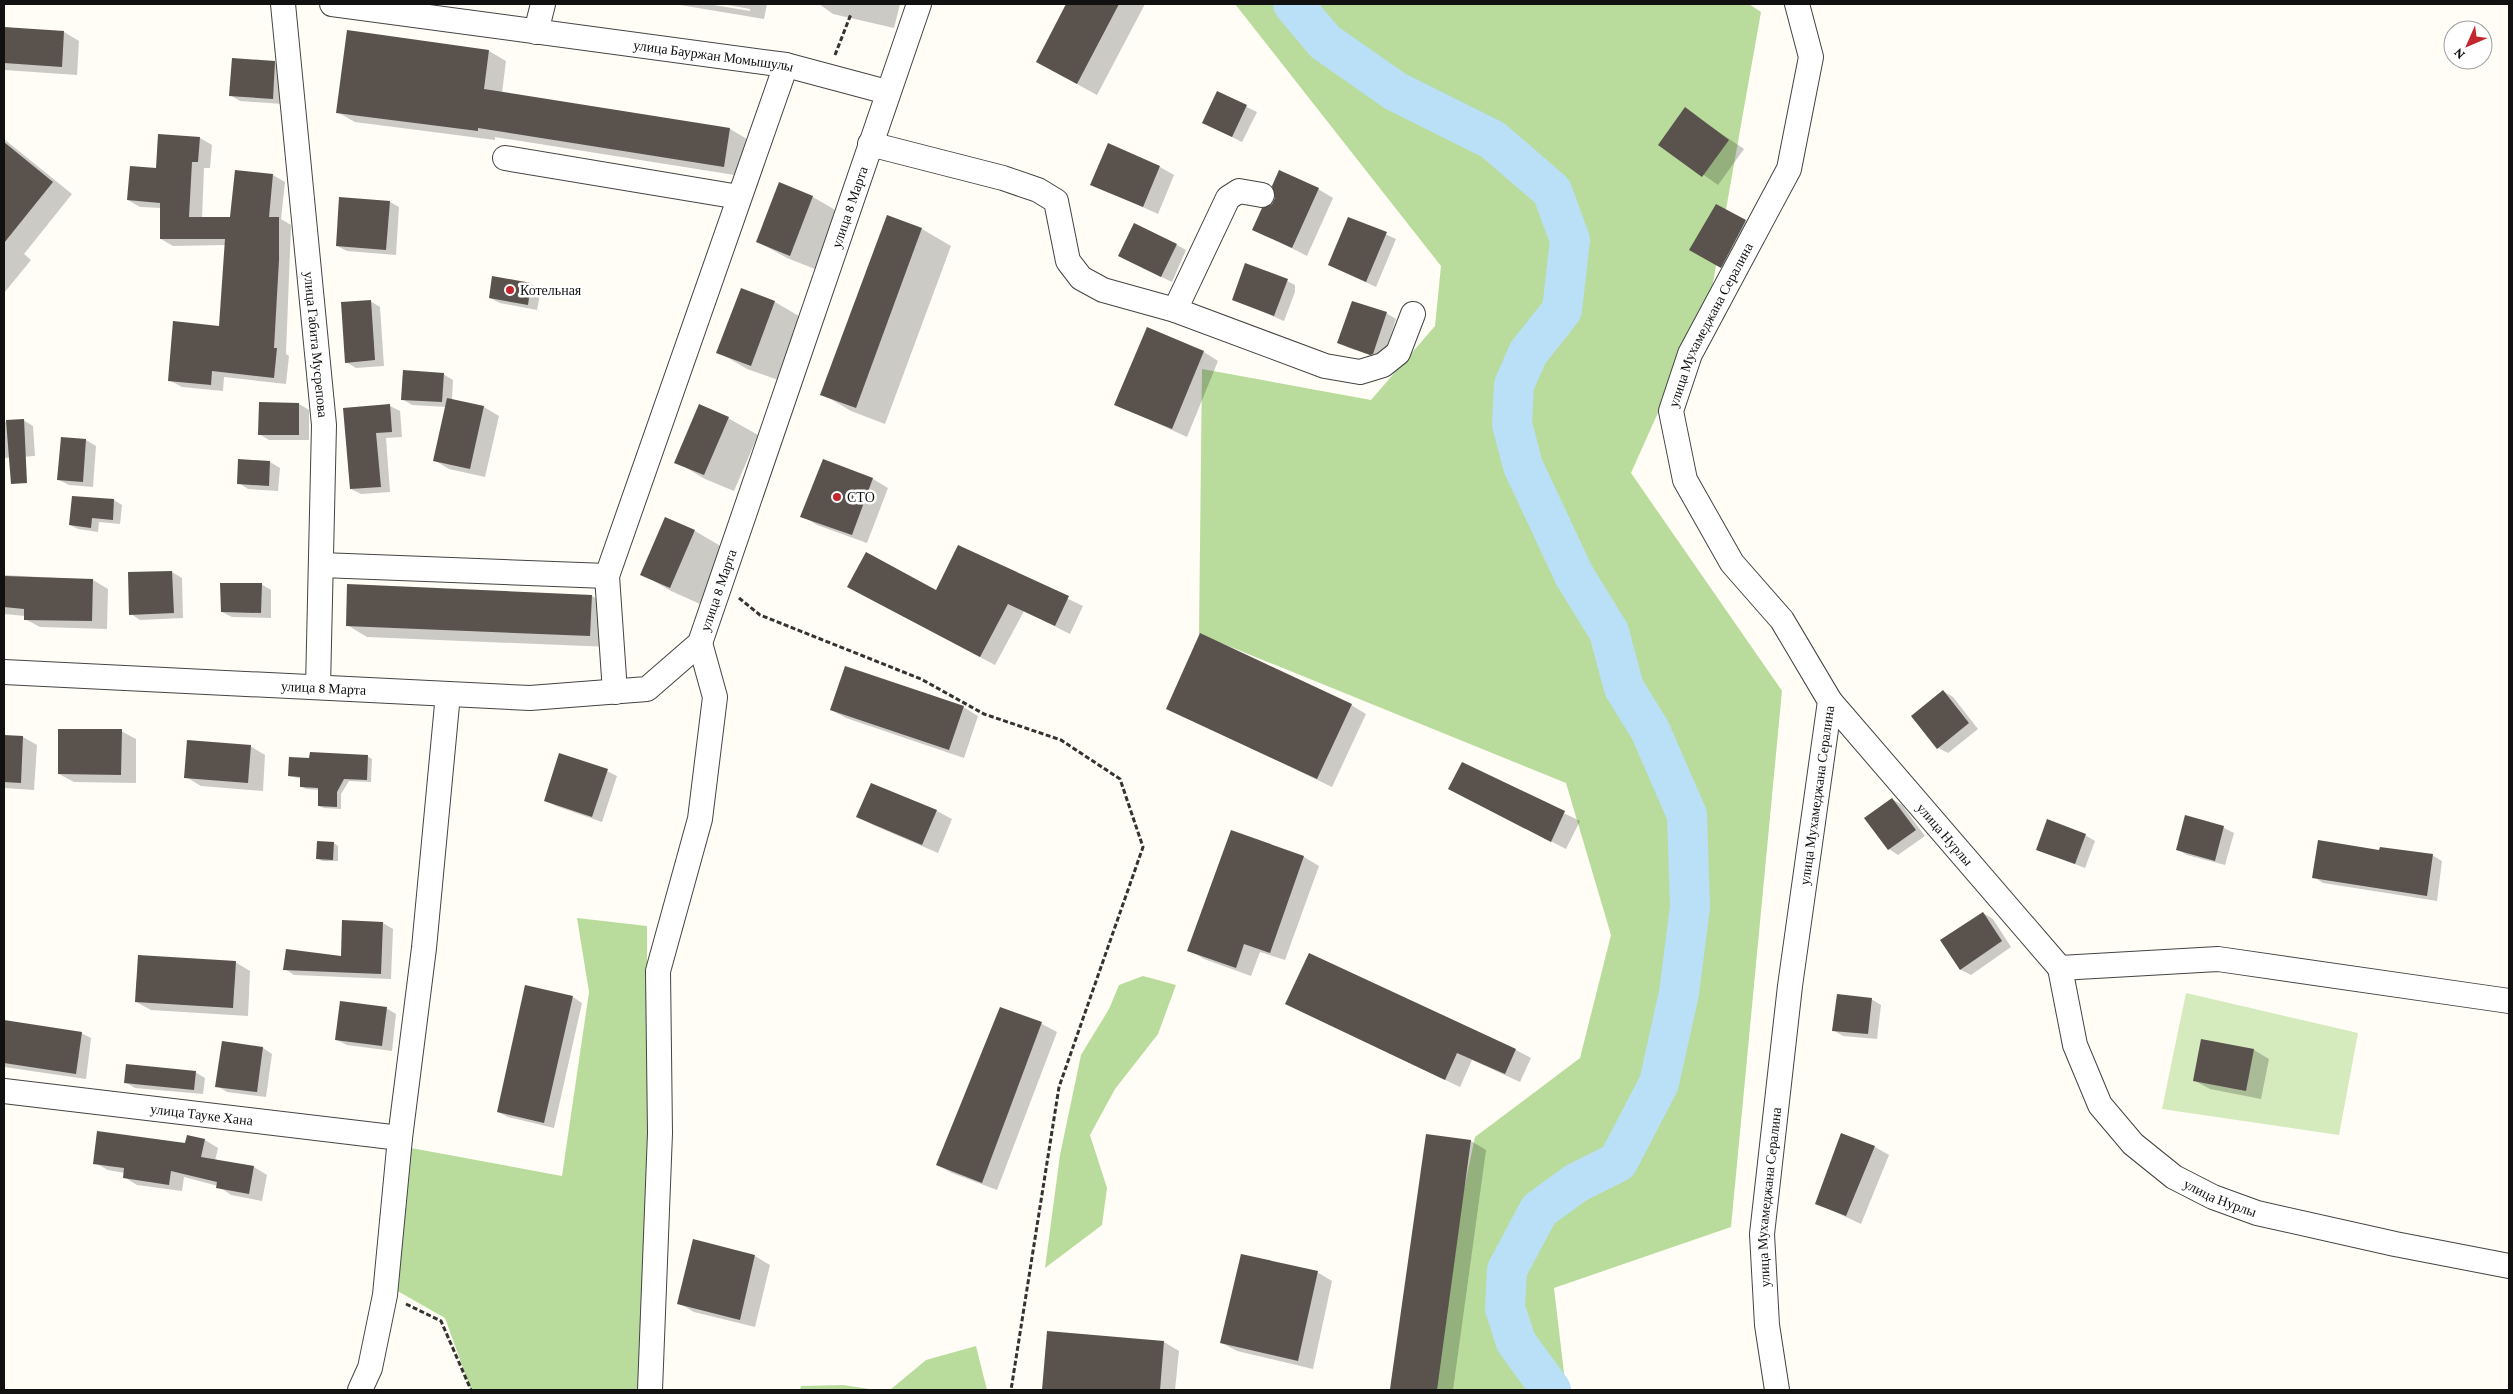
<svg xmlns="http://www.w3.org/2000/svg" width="2513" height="1394" viewBox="0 0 2513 1394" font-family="'Crimson Pro',serif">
  <rect width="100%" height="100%" fill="#fffdf5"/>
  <path fill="#d5ebbd" d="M2186,993L2358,1033L2339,1135L2162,1109Z"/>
  <g fill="#b9dc9c">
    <path d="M1235,4H1749L1761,12L1711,294L1631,473L1782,691L1731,1227L1554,1288L1566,1390H1422L1475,1137L1580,1058L1611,935L1566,783L1199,634L1202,369L1371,400L1435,326L1441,266Z"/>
    <path d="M577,918L647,926V1390H471L445,1318L394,1289L411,1148L562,1176L589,992Z"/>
    <path d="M1143,976L1176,985L1158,1034L1115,1089L1090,1135L1107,1188L1102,1225L1045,1268L1060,1155L1081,1055L1109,1009L1119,985Z"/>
    <path d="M976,1346L987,1390H890L926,1360Z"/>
    <path d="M843,1385L876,1390H800L801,1386Z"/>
  </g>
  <g fill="#0003">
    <path d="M674,4H708L750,11V9L723,4H767L764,19Z"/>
    <path d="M819,4H900L894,28L833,14Z"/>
    <path d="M1067,4H1145L1097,95L1037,62Z"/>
    <path d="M4,28L64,32L79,41L77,75L4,70Z"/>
    <path d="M489,51L506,61L502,93L730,129L747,139L741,176L495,137V140L355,122L337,112Z"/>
    <path d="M274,62L284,68L282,104L240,101L230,95Z"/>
    <path d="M1218,93L1257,112L1242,142L1214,128Z"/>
    <path d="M1685,109L1744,149L1718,185L1660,144Z"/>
    <path d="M200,138L212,145L210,168H204L202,218H231L273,175L285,182L281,219L291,225L286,354L289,356L286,384L224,377L223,391L182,387L169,380L220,327L226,245L173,246L161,239V208L140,207L128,200L157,170Z"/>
    <path d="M4,139L72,194L24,254L31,260L4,293Z"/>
    <path d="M1160,167L1174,175L1158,214L1092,184Z"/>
    <path d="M780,184L813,197L842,214L820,271L787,258L758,242Z"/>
    <path d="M1318,189L1333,198L1307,256L1254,229L1277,198Z"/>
    <path d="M390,202L399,207L396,255L347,251L337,246Z"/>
    <path d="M1716,206L1755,227L1731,272L1691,250Z"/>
    <path d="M887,217L922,229L951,246L885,424L851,411L822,394Z"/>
    <path d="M1349,218L1396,239L1376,287L1340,270Z"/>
    <path d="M1177,245L1186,250L1172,282L1129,261Z"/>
    <path d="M1285,280L1295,285V292L1284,321L1233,299Z"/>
    <path d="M531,284L541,290L537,310L500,303L490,298Z"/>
    <path d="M742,290L775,302L804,319L781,381L747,369L718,352Z"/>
    <path d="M370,301L380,307L384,366L356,368L346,362Z"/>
    <path d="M1386,313L1396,319L1383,359L1349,348L1339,343Z"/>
    <path d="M1204,352L1218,361L1187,437L1115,404Z"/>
    <path d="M443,374L453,380L452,400L484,407L499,416L485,477L449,469L434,460L446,407L412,405L402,399Z"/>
    <path d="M260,403L299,404L309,410V440H269L259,434Z"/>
    <path d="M390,406L400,411L402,437L386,438L390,492L361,494L351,489L344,409Z"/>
    <path d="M728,418L758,435L734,491L705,479L676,462Z"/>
    <path d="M23,420L33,426L35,456L4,458V422Z"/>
    <path d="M62,438L86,440L96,446L93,487L69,485L59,480Z"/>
    <path d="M240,460L270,462L280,468L278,491L248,489L239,483Z"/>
    <path d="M823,460L873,479L888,488L867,543L817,525L802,516Z"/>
    <path d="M73,497L114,500L122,505L120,524L99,522L98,532L78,529L70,525Z"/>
    <path d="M695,531L724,548L700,604L671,591L642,574Z"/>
    <path d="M959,547L1083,606L1070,634L1024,611L995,665L863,595L937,592Z"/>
    <path d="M4,569V575L93,580L108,589L107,629L40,627L25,619V616L4,614Z"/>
    <path d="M172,572L182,578L183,618L140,620L131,614L129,573Z"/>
    <path d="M261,584L271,590V618L232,617L222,612Z"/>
    <path d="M592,596L612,608L610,647L367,637L347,625Z"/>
    <path d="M1943,691L1953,697L1978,729L1948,753L1938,748Z"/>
    <path d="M1351,705L1366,714L1332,787L1167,708Z"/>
    <path d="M963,707L978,716L964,758L846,718L831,710Z"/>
    <path d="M121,731L136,739V783L74,782L59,774Z"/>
    <path d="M4,736L23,737L37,745L34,790L4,788Z"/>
    <path d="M250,746L265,755L263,791L201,786L186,777Z"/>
    <path d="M367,756L372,759L371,782L349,781L341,794V809L324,808L319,806L320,790L306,789L301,786L302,779L289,776L310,759Z"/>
    <path d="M1463,764L1580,821L1566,849L1465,797Z"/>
    <path d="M607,771L617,776L602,822L556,806L546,801Z"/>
    <path d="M1892,799L1902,805L1925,836L1898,855L1889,849Z"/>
    <path d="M937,811L952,819L938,853L873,825L858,817Z"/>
    <path d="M2186,817L2224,828L2234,833L2225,865L2187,855L2177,849Z"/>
    <path d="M1232,831L1304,857L1319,866L1285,960L1260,952L1251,976L1204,959L1189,950Z"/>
    <path d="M2085,835L2095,841L2085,868L2038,850Z"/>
    <path d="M334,843L338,846V861H322L317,858Z"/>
    <path d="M2380,851L2432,855L2442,861L2437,901L2323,883L2314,877Z"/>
    <path d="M1983,913L1993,919L2011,947L1971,975L1961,970L1942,940Z"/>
    <path d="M383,923L393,929L391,979L294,975L285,969L342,957Z"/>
    <path d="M235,962L250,971L248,1016L151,1010L136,1002Z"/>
    <path d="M573,997L582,1003L554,1128L508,1117L498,1112Z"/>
    <path d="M1871,999L1881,1005L1877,1039L1843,1036L1833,1030Z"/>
    <path d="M1286,1004L1516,1050L1531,1058L1520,1082L1472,1060L1460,1087Z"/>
    <path d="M386,1008L396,1014L392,1051L347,1045L337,1040Z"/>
    <path d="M1000,1008L1042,1024L1057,1032L997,1190L952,1173L937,1165Z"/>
    <path d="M4,1022L81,1033L91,1038L86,1079L4,1067Z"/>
    <path d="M2202,1040L2254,1050L2269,1059L2261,1099L2210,1089L2195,1081Z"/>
    <path d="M263,1048L272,1054L266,1097L227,1092L217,1086Z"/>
    <path d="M195,1072L205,1078L203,1094L135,1088L125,1082Z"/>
    <path d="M1427,1135L1471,1141L1486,1150L1453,1390H1395L1392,1388Z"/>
    <path d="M188,1136L205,1140L218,1148L215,1161L254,1167L267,1175L262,1201L231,1195L218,1186L184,1177L182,1191L137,1185L124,1177L125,1173L108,1170L95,1163L186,1144Z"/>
    <path d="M1875,1147L1889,1155L1861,1224L1816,1203Z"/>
    <path d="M694,1241L755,1256L770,1265L755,1327L694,1312L679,1303Z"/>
    <path d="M1317,1272L1332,1281L1313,1369L1237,1351L1222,1343Z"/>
    <path d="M1164,1342L1179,1351L1175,1390L1043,1389Z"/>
  </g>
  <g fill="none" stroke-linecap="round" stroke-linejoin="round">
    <path stroke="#b9e0f7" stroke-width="40" d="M1293,4L1325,42L1395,91L1493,140L1552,191L1570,240L1562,310L1528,353L1514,385L1512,424L1523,466L1574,575L1609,632L1624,688L1650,730L1687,815L1690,907L1679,993L1659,1083L1618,1162L1576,1183L1539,1210L1507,1270L1505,1308L1516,1342L1551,1390"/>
  </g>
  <g fill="#5a524d">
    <path d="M1066,4H1119L1077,84L1036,62Z"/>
    <path d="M4,27L64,31L62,67L4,63Z"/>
    <path d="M347,30L489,50L484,89L730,128L724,167L478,128V131L336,113Z"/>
    <path d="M232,58L275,61L273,99L229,96Z"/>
    <path d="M1217,91L1247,105L1232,137L1202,123Z"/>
    <path d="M1685,107L1729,140L1702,177L1658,145Z"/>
    <path d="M158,134L200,137L198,162H192L189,217H230L235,170L273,174L269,217H279V260L274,348H277L274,378L212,371L211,385L168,381L173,321L219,326L225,239H160V203L127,200L130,166L156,168Z"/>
    <path d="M4,142L53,182L4,243Z"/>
    <path d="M1108,143L1160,166L1143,207L1090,185Z"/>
    <path d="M1279,170L1319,188L1292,248L1252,230L1262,208L1272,204L1275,198L1272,186Z"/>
    <path d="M779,182L813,196L790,256L756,242Z"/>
    <path d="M339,197L390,201L386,250L336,246Z"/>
    <path d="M1716,204L1746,220L1721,268L1689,250Z"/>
    <path d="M887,215L922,228L856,408L820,395Z"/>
    <path d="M1348,217L1387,232L1366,282L1328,265Z"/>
    <path d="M1134,223L1177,244L1161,277L1118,256Z"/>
    <path d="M1245,263L1288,279L1274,316L1232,300Z"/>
    <path d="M492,276L531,283L528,305L489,298Z"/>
    <path d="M741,288L775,301L751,366L716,353Z"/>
    <path d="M371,300L375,360L345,363L341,302Z"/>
    <path d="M1352,301L1387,312L1373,354L1370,355L1337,343Z"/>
    <path d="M1147,327L1204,351L1172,429L1114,405Z"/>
    <path d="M403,370L444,373L442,402L401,400Z"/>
    <path d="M447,398L484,406L470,469L433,461Z"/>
    <path d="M259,402L299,403V435H258Z"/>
    <path d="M390,404L392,432L376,433L381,487L350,489L343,408Z"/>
    <path d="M699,404L729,417L704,475L674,463Z"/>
    <path d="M24,419L27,483L11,484L6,420Z"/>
    <path d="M61,437L86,439L83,482L57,480Z"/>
    <path d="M238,459L270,461L269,486L237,484Z"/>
    <path d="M823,459L873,478L852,535L800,517Z"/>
    <path d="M72,496L114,499L113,520L92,518L91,528L69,525Z"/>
    <path d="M665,517L695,530L670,588L640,575Z"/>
    <path d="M958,545L1069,596L1055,626L1008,604L980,657L847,587L866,552L936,590Z"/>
    <path d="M172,571L174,613L129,615L128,572Z"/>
    <path d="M4,576L93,579L92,621L24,620V609L4,607Z"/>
    <path d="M220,583H262L261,613L221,612Z"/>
    <path d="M347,584L592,595L590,636L346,626Z"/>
    <path d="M1200,633L1352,704L1317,779L1166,709Z"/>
    <path d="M845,666L964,706L949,750L830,710Z"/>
    <path d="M1943,690L1969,723L1937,749L1911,716Z"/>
    <path d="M58,729H122L121,775L58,774Z"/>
    <path d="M4,735L23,736L21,783L4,782Z"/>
    <path d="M187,740L251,745L248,783L184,778Z"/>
    <path d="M310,752L368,755L367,780L344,779L337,792V807L318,806V788L300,787V777L288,776L289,757L309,758Z"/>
    <path d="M559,753L608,769L592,817L544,801Z"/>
    <path d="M1462,762L1565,811L1551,842L1448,789Z"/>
    <path d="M871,783L937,810L922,845L856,817Z"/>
    <path d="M1892,798L1916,830L1888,850L1864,818Z"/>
    <path d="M2185,815L2224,826L2215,861L2176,850Z"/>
    <path d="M2047,819L2086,834L2075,864L2036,850Z"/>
    <path d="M1231,830L1304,856L1270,953L1244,944L1236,968L1187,951Z"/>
    <path d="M2318,840L2379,850L2380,847L2433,854L2427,896L2312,878Z"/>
    <path d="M317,841L334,842L333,860L316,859Z"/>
    <path d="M1983,912L2002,941L1960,970L1940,940Z"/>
    <path d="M342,920L383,922L381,974L283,970L286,949L341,956Z"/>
    <path d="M1309,953L1516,1049L1505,1074L1457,1053L1445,1080L1285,1004Z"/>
    <path d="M138,955L236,961L233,1008L135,1002Z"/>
    <path d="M525,985L573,996L544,1123L497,1112Z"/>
    <path d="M1837,994L1872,998L1868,1034L1832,1031Z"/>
    <path d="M340,1001L387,1007L382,1046L335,1040Z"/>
    <path d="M1000,1007L1042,1022L982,1183L936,1165Z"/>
    <path d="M4,1020L82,1032L76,1074L4,1063Z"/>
    <path d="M2201,1039L2254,1049L2246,1091L2193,1081Z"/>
    <path d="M222,1041L263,1047L257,1092L215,1087Z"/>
    <path d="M126,1064L196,1071L194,1090L124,1083Z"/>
    <path d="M97,1131L185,1143L187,1135L205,1139L201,1157L254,1166L249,1194L216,1188L217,1182L171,1171L169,1185L123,1178L124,1168L93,1164Z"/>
    <path d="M1841,1133L1875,1146L1846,1216L1815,1204Z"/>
    <path d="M1426,1134L1471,1140L1437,1390H1401L1390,1389Z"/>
    <path d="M693,1239L755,1255L740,1320L677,1304Z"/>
    <path d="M1241,1254L1318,1271L1298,1361L1220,1343Z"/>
    <path d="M1047,1331L1164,1341L1160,1390H1042Z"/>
  </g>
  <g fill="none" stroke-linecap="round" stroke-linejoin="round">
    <defs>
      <g id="minor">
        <path id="s1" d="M283,4L324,425L318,687"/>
        <path id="s2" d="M332,4L786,65L887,92"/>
        <path d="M536,32L543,4"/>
        <path d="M870,144L1003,178L1038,190L1056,201L1068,261L1081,278L1103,290L1175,310L1325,366L1360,372L1383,365L1398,353L1413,314"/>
        <path d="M505,158L739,197"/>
        <path d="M1175,310L1228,198L1239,191L1262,195"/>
        <path d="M321,565L607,576"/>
        <path id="s3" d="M4,672L530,698L647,689L700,643L919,4"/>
        <path d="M615,692L607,576L786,65"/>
        <path id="s4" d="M1830,701L2060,968L2218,959L2509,1001"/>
        <path id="s5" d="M2060,968L2075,1045L2100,1105L2133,1144L2174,1177L2213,1197L2257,1213L2395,1244L2509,1266"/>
        <path id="s6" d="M4,1091L400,1138"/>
        <path d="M360,1390L370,1368L385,1295L400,1138L424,948L448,694"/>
        <path d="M650,1390L660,1133L658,971L700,819L715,697L700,643"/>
        <path id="s7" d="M1777,1390L1767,1325L1762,1234L1790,986L1830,701L1782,620L1732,563L1685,480L1671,411L1690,354L1789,169L1811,57L1797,4"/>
      </g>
    </defs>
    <use href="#minor" stroke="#444" stroke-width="26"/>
    <g stroke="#333" stroke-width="3" stroke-dasharray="5 2.5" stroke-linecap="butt">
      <path d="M835,55L851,14"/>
      <path d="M739,598L760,615L921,679L984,714L1061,740L1120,779L1143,847L1059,1087L1011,1390"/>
      <path d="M406,1304L441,1321L471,1390"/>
    </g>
    <use href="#minor" stroke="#fff" stroke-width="24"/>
  </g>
  <g fill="#c4262e" stroke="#fff" stroke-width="2">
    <circle cx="510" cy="290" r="5"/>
    <circle cx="837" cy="497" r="5"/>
  </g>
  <g text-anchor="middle" stroke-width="5" stroke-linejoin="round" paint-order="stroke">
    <g font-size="14" fill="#111" stroke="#fff">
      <text dy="5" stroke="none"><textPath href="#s2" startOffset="385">улица Бауржан Момышулы</textPath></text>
      <text dy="5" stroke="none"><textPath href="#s3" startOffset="1175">улица 8 Марта</textPath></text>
      <text dy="5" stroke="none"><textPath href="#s7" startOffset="1125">улица Мухамеджана Сералина</textPath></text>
      <text dy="5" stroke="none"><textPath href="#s1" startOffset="342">улица Габита Мусрепова</textPath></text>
      <text dy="5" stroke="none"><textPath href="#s3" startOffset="770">улица 8 Марта</textPath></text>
      <text dy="5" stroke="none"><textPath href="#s3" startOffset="320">улица 8 Марта</textPath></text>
      <text dy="5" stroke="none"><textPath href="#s7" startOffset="599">улица Мухамеджана Сералина</textPath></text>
      <text dy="5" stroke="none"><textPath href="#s4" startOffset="176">улица Нурлы</textPath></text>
      <text dy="5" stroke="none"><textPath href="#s6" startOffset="199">улица Тауке Хана</textPath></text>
      <text dy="5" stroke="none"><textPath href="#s7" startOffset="194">улица Мухамеджана Сералина</textPath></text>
      <text dy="5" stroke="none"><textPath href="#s5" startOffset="298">улица Нурлы</textPath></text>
    </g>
    <g font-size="14" fill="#111" stroke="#fff" text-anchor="start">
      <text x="520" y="295">Котельная</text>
      <text x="847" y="502">СТО</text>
    </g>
  </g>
  <rect width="2513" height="1394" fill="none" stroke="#111111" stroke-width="10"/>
  <g transform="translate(2468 45) rotate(225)"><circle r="24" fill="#ffffff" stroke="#a0a0a0"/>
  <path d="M0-4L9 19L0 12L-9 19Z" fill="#c4262e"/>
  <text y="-8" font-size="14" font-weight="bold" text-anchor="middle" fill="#111111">N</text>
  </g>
</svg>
